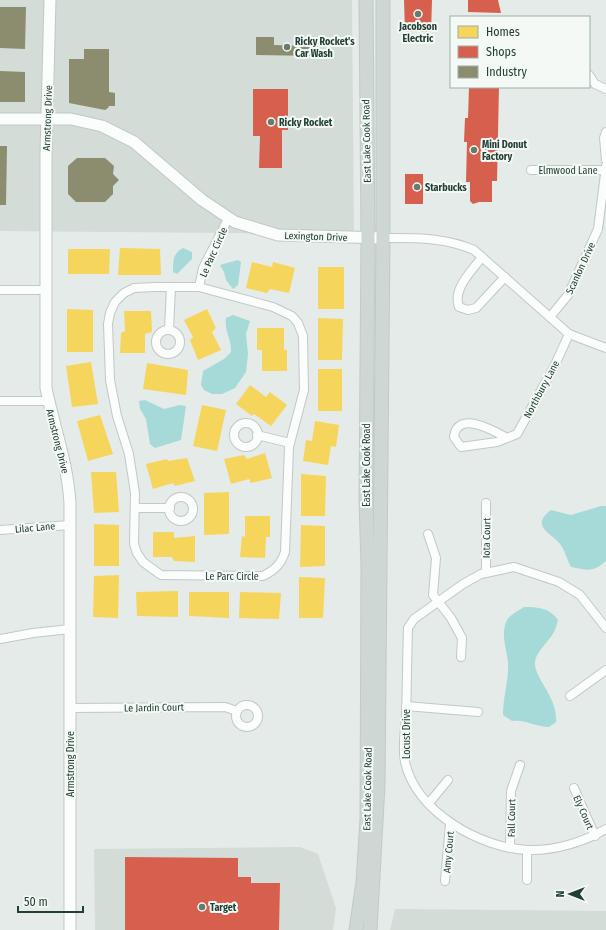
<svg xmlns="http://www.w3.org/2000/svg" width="606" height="930" viewBox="0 0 606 930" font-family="'Fira Sans Condensed',sans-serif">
  <rect width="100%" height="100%" fill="#e5ebe8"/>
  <g fill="#d3dcd7">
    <path d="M0,0H352L354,234L0,231Z"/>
    <path d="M300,847L318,854L336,908L333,930H95L94,849Z"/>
    <path d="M395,909L606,911V930H390Z"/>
  </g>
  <g fill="#a5dad9">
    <path d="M183,248L192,252V259L177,274L173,272C173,261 173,253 183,248Z"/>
    <path d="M238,260L241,262L238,285L233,289L226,280L224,272L220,265Z"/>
    <path d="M233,315L250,321L246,334L248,354L246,372L235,388L222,394H212L204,390L201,385L203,371L224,359L231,352C232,340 224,331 226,318Z"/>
    <path d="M145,400L164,409L180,405L186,406L181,440L155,448L150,444L146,419L140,409L139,401Z"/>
    <path d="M601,506H606V561C592,573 587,570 571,567C567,560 565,550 560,544C550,532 530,526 551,510L571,515Z"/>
    <path d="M524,607C538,607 550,608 558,620C557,624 556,628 554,632C549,641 537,651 535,661C533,678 558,696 556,722L549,727C536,727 525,719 512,721L503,715C503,697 509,680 508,663C507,649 500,634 507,620C511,614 518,611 524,607Z"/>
  </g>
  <g fill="#f6d55c">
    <path d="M120,248L160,249L161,275H118Z"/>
    <path d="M68,249H110L109,274H68Z"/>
    <path d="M252,262L272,267L273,262L295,268L289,293L270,289L267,293L246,288Z"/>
    <rect x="318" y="267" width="26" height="42"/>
    <path d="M67,309L93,310V352H67Z"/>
    <path d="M207,309L216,328L212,332L221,350L198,360L190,340L193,337L184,320Z"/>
    <path d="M124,311H151L152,332L145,334V353H120L121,333L125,331Z"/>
    <path d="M318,318L343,319L342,360H318Z"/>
    <path d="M257,328H284V350H287V371H262V350H257Z"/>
    <path d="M91,362L98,404L72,407L66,366Z"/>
    <path d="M147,363L188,370L186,395L143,389Z"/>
    <rect x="318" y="369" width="24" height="42"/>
    <path d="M250,385L266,397L270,392L287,405L271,426L254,414L252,416L236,404Z"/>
    <path d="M202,405L226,410L217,451L193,446Z"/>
    <path d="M100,415L113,454L88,461L77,421Z"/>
    <path d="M315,421L339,425L336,447L331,446L328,465L303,461L306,440L312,441Z"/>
    <path d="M265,453L272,478L251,483L249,479L231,484L224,459L244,455L247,459Z"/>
    <path d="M187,458L195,481L175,486L173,483L153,489L146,464L167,459L168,461Z"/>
    <path d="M91,472H116L119,512L94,513Z"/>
    <path d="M301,474L326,476L325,516H301Z"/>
    <path d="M229,492V534L204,535V493Z"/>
    <path d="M245,516H270V537H266L265,558L240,557L242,536L245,537Z"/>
    <path d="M94,524L119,525V566H94Z"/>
    <path d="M301,525L325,526V566L300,567Z"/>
    <path d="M153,532H174V538L195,536V562L174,561L172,557H153Z"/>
    <path d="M119,575L118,618L93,617L94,576Z"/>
    <path d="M299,577L325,578L323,618H299Z"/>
    <path d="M178,591V617L137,616L136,592Z"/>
    <path d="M189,592H229V618L189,616Z"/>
    <path d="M240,592L281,593L279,619L239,618Z"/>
  </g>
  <g fill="#d6604d">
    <path d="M404,0H432L431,32H405Z"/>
    <path d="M468,0H498L501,13L468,12Z"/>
    <path d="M469,87H499L497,181H492V202H479L473,204L470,201V182H466L467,142H464L465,118H468Z"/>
    <path d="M253,89H288V130H282V168H259L260,136H253Z"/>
    <rect x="405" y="174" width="18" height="30"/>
    <path d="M125,857L238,858V877H251V883H280L279,930H125Z"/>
  </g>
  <g fill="#8c8c6e">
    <path d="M0,7H26L25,49L0,48Z"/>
    <path d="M256,37H274V45L309,46V39H318V56L256,55Z"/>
    <path d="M84,49H109V92L115,93V106H109L108,108L105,110L69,103V59H84Z"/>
    <path d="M0,71L25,72V102H0Z"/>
    <path d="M0,146H7L6,205H0Z"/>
    <path d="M77,158H105L114,166L113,174L119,180L113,186V194L105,202H76L68,194V166Z"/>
  </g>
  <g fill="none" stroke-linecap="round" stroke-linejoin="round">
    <defs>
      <g id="street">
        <path d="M589,75L595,84L606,89"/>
        <path d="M606,132L604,138L606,160"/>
        <path d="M531,170H605"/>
        <path d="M383,238C415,238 445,237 474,250L569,334L606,348"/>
        <path d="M482,257C472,271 452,289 459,307L468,310L476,308L505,277"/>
        <path d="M155,287H199L273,307L292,316L298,323L303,336L304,390L289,447L285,552C281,564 275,570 263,576L161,575L143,562L137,553L134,544L135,493L129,454L117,416L110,380L108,324L110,313L115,302L124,293L134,288Z"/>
        <path d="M199,287L203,268L229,217"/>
        <path d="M0,290H46"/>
        <path d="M550,317L568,295L598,229L606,166"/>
        <path d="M169,330L171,287"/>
        <circle cx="168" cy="342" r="12"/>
        <path d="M0,401H48"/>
        <circle cx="246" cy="435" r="12"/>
        <path d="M257,435L290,443"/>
        <path d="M507,438C493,430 457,410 454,437L461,447L497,442L517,434L554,367L569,334"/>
        <circle cx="181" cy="509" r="12"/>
        <path d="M135,508H170"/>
        <path d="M0,530L70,525"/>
        <path d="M428,534L436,558L433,595L451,618L462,638L461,657"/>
        <path d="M486,573V503"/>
        <path d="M606,628L580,595L559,582L514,567L481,574L463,584L414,619L408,628C407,658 407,687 406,716C405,731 402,747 405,762C416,812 480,848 528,850C554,851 584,842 606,829"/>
        <path d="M0,639L33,633L70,629"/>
        <path d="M570,696L606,670"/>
        <circle cx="247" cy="716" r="11"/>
        <path d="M406,706L478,712"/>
        <path d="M70,708L225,707L237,711"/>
        <path d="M574,788L595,836"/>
        <path d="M429,803L448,780"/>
        <path d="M510,848L511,791L520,765"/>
        <path d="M527,880V850"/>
        <path d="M445,881L450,824"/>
      </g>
      <g id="secondary">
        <path d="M50,0L46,154V388C54,427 68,464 70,504V930"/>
        <path d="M0,119H71L102,126L134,142L202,200L235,222L278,235L383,238"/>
      </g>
      <g id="primary">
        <path d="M356,930L363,882L367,819L368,566L366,499L368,238L366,0"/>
        <path d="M370,930L378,785L383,238V0"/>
      </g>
    </defs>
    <use href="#street" stroke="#c2c8c5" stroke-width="10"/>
    <use href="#secondary" stroke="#c1c8c5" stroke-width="13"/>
    <use href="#primary" stroke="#c1cac6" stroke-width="15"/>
    <use href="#street" stroke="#fbfcfc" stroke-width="8"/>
    <use href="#secondary" stroke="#fbfcfc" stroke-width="11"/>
    <use href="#primary" stroke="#ced7d3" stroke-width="13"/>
  </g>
  <g fill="#667b72" stroke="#f4f9f6" stroke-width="1.5">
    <circle cx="418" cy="14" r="4"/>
    <circle cx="287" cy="47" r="4"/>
    <circle cx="271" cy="122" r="4"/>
    <circle cx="474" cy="150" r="4"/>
    <circle cx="417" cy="187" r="4"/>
    <circle cx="202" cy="907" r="4"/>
  </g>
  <g text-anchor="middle" stroke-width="4" stroke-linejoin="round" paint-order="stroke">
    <g font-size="10" font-weight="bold" fill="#223f33" stroke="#f4f9f6" text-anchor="start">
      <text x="418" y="30" text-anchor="middle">Jacobson<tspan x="418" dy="12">Electric</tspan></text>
      <text x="295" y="45">Ricky Rocket's<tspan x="295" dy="12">Car Wash</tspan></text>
      <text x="279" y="126">Ricky Rocket</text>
      <text x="482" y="148">Mini Donut<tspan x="482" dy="12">Factory</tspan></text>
      <text x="425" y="191">Starbucks</text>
      <text x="210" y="911">Target</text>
    </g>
    <g font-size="10" fill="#223f33" stroke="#f4f9f6">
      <text transform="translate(47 118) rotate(-88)" y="4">Armstrong Drive</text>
      <text transform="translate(366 141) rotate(-91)" y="4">East Lake Cook Road</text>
      <text x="568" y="174">Elmwood Lane</text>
      <text transform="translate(316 236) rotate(2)" y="4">Lexington Drive</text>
      <text transform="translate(213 252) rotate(-66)" y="4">Le Parc Circle</text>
      <text transform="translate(580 268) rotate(-65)" y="4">Scanlon Drive</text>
      <text transform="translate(541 389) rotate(-62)" y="4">Northbury Lane</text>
      <text transform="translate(58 441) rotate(76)" y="4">Armstrong Drive</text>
      <text transform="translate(366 465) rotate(-90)" y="4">East Lake Cook Road</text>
      <text transform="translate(35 527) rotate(-5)" y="4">Lilac Lane</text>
      <text transform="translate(486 538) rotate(-89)" y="4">Iota Court</text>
      <text x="232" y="580">Le Parc Circle</text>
      <text transform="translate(154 707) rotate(-1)" y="4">Le Jardin Court</text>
      <text transform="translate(406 734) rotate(-90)" y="4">Locust Drive</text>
      <text transform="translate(70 764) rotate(-90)" y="4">Armstrong Drive</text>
      <text transform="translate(367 789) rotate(-89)" y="4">East Lake Cook Road</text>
      <text transform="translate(584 812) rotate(66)" y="4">Ely Court</text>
      <text transform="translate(511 818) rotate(-89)" y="4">Fall Court</text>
      <text transform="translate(448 852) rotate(-85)" y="4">Amy Court</text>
    </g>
  </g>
  <rect x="450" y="16" width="140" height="72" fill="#f4f9f6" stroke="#a0afa8"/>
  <rect x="458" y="26" width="20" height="12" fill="#f6d55c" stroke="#a0afa8"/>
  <text x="486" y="36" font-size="12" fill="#223f33">Homes</text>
  <rect x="458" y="46" width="20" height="12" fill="#d6604d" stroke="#a0afa8"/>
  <text x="486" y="56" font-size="12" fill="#223f33">Shops</text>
  <rect x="458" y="66" width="20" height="12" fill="#8c8c6e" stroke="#a0afa8"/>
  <text x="486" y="76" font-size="12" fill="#223f33">Industry</text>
  <g transform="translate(570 894) rotate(270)" stroke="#f4f9f6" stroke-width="3" paint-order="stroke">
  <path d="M0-3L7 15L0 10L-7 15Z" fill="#223f33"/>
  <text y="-6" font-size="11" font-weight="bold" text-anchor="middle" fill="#223f33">N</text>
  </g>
  <path d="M18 906v6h65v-6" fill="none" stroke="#223f33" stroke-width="2"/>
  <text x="24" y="906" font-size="12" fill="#223f33" stroke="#f4f9f6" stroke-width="3" paint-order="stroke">50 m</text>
</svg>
